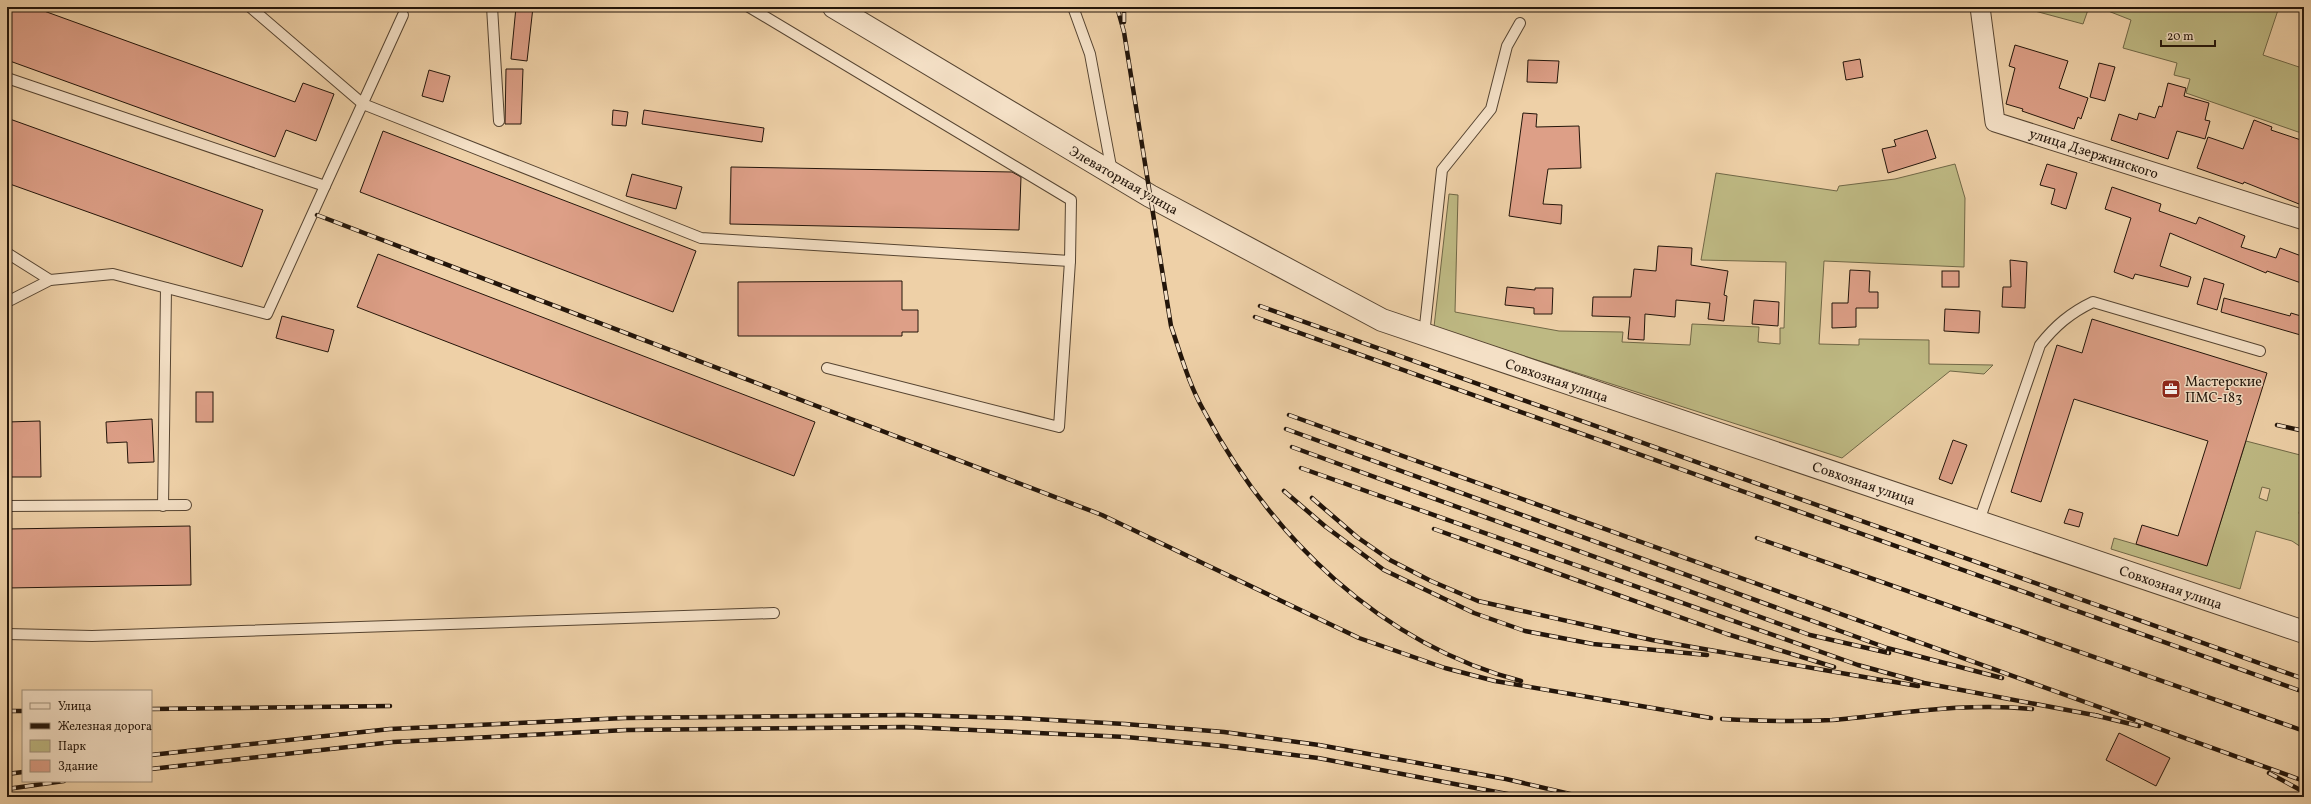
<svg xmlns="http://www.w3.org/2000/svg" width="2311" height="804" viewBox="0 0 2311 804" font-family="Vollkorn,serif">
  <rect width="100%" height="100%" fill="#eed0a7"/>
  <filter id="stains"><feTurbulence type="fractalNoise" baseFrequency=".005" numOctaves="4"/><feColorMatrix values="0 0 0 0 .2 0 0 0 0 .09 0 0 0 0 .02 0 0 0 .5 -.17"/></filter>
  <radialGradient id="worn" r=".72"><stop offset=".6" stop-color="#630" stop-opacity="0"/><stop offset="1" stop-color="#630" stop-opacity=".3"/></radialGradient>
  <g fill="#beb983" stroke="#706746" fill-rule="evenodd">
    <path d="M2020,7H2089L2083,24Z"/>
    <path d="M2098,7H2279L2263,55L2302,68L2304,62V134L2186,93L2190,79L2174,75L2177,63L2123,48L2131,20Z"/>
    <path d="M1955,164L1965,198L1964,267L1824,261L1819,344L1859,345V339L1929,340V364L1993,365L1984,374L1950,371L1842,458L1434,327L1449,194L1458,195L1455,312L1559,331L1623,332L1622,342L1690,345L1692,324L1759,327L1758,342L1780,344V328H1784L1786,262L1701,260L1716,173L1837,191L1839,186L1895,179Z"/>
    <path d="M2246,441L2304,456V496L2299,513L2304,523V549L2292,541L2256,531L2240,589L2111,549L2114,538L2207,565ZM2262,487L2270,489L2267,501L2259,498Z"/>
  </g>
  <g fill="#dd9f87" stroke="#23150a">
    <path d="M7,7H33L295,102L303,83L334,94L316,141L286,130L275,157L7,60Z"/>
    <path d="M516,7H533L527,61L511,59Z"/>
    <path d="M2015,45L2068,61L2059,88L2088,98L2081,119L2078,117L2074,129L2022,111L2023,109L2006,104L2015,68L2009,66Z"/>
    <path d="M1860,59L1863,77L1846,80L1843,62Z"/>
    <path d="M1528,60L1559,61L1557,83L1527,82Z"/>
    <path d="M2099,63L2115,67L2105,101L2090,97Z"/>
    <path d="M506,69H523L521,124H505Z"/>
    <path d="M429,70L450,76L443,102L422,96Z"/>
    <path d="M2168,83L2186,88L2184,96L2209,103L2205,120L2210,121L2205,139L2177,131L2168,159L2111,140L2119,114L2137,120L2139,113L2155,118L2159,106L2162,107Z"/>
    <path d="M613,110L628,112L626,126L612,125Z"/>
    <path d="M644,110L764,128L762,142L642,124Z"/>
    <path d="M1523,113L1537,114L1536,127L1579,126L1581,168L1548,169L1543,204L1562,205L1561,224L1509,216Z"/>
    <path d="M7,118L263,210L242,267L7,183Z"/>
    <path d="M2254,120L2272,127L2271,130L2304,141V206L2244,182L2243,184L2197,168L2208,137L2243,149Z"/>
    <path d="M1927,130L1936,158L1888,173L1882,149L1896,146L1894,140Z"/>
    <path d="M383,131L696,251L673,312L360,192Z"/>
    <path d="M2047,164L2077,173L2066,209L2051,204L2055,189L2040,185Z"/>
    <path d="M731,167L1012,172L1021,177L1019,230L730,224Z"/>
    <path d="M632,174L682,187L676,209L626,196Z"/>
    <path d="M2112,187L2161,204L2159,211L2196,224L2199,217L2245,236L2241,247L2276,258L2280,248L2304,257V284L2267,271L2266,273L2170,233L2160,266L2191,277L2188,287L2135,274L2133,279L2114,272L2131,218L2105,209Z"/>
    <path d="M1658,246L1692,248L1691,265L1728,271L1724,295L1727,296L1724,321L1708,319L1710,303L1676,300L1675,317L1645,314L1644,340L1628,339L1630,317L1592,316L1593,297H1631L1634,269L1656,271Z"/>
    <path d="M378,254L815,422L794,476L357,307Z"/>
    <path d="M2010,260L2027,262L2025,308L2002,307L2003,287H2011Z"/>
    <path d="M1850,270L1870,271L1869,292H1878V308H1856V327L1832,328V303H1848Z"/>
    <rect x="1942" y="271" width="17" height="16"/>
    <path d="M2204,278L2224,284L2217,310L2197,304Z"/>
    <path d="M902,281V310H918V332H902V336H738V282Z"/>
    <path d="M1507,287L1535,290V288H1553L1552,314H1534V308L1505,305Z"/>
    <path d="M2224,298L2290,316L2291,313L2304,317V336L2221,312Z"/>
    <path d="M1754,300L1779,302L1778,326L1752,324Z"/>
    <path d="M1945,309L1980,311L1979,333L1944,331Z"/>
    <path d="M282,316L334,330L328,352L276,338Z"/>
    <path d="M2092,319L2267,373L2207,566L2136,544L2142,525L2178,536L2208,441L2074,399L2041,502L2011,492L2057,345L2082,353Z"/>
    <rect x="196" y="392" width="17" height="30"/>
    <path d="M152,419L154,462L128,463L127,442L107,443L106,422Z"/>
    <path d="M40,421L41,477H7V422Z"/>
    <path d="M1953,440L1967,445L1952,484L1939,479Z"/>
    <path d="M2069,509L2083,513L2079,527L2064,523Z"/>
    <path d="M190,526L191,585L7,588V529Z"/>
    <path d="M2119,733L2170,758L2156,786L2106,760Z"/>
  </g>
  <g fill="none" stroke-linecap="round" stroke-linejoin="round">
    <defs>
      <g id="service">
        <path d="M250,7L363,104L701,238L1070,261L1071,200L749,7"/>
        <path d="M492,7L499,121"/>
        <path d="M1073,7L1090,54L1112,172"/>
        <path d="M7,78L325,186L267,314L113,274L50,280L7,302"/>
        <path d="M325,186L403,15"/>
        <path d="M7,253L50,280"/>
        <path d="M1424,335L1442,170L1491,109L1507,46L1520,23"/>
        <path d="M827,368L1059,427L1070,261"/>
        <path d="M7,506L186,505"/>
        <path d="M163,506L166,288"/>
        <path d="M1979,521L2040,345C2055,326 2070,313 2093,302L2260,351"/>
        <path d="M7,634L92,636L774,613"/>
      </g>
      <path id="minor" d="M1980,7L1995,122L2304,220"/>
      <path id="tertiary" d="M834,7L1150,196L1382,320L2304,632"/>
    </defs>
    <use href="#service" stroke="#564431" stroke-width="12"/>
    <use href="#minor" stroke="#564431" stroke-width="21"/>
    <use href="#tertiary" stroke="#564431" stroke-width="24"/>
    <use href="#service" stroke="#f4e0c6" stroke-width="10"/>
    <use href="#minor" stroke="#f4e0c6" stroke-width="19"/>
    <use href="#tertiary" stroke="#f4e0c6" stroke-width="22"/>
    <defs>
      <g id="rail">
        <path d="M1117,7L1124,32L1171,326C1181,355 1189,385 1204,411C1271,537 1380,644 1521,681"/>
        <path d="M1124,22V7"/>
        <path d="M317,215L1102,515L1359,638L1445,668L1495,681L1711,718"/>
        <path d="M1260,306L2304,679"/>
        <path d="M1255,317L2304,692"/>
        <path d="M1289,415L2304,781"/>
        <path d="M2277,425L2304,431"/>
        <path d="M1286,429L1887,648L2002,678"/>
        <path d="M1292,447L1810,635L1889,653"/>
        <path d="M1301,468L1858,665L1924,683L2099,716"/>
        <path d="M1284,491L1326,527L1384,570L1474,613L1525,631L1593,644L1707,655"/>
        <path d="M1312,498L1357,537L1390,560L1431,581L1478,601L1652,640L1887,681"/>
        <path d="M1434,529L1727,634L1834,667"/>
        <path d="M1757,538L2304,731"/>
        <path d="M1883,680L1918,686"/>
        <path d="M151,709L390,706"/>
        <path d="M7,711H23"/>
        <path d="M2094,715L2139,726"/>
        <path d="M1722,719C1759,721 1795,722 1832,720C1899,714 1965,702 2032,709"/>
        <path d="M151,755L390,729L625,718L907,715L1014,718L1125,724L1224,732L1319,745L1506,779L1583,797"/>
        <path d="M151,769L393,742L627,730L906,727L1126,737L1223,746L1318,758L1523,797"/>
        <path d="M2269,773L2304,792"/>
        <path d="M7,774L23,772"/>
        <path d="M7,789L64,781"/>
      </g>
    </defs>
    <use href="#rail" stroke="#23150a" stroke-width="4.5"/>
    <use href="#rail" stroke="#f4e0c6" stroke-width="3" stroke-dasharray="9" stroke-linecap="butt"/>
  </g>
  <defs>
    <symbol id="office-square" viewBox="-11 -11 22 22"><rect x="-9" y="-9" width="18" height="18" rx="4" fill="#8f2418" stroke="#f4e0c6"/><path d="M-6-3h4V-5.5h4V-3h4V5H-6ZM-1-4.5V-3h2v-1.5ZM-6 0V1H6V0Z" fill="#fff"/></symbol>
  </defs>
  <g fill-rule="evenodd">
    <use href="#office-square" x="2160" y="378" width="22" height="22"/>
  </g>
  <g text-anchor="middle" stroke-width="3" stroke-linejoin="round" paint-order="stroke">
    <g font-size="14" fill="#23150a" stroke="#f4e0c6">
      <text transform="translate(2094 153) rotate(18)" y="5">улица Дзержинского</text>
      <text transform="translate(1124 180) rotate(30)" y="5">Элеваторная улица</text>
      <text transform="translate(1557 380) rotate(19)" y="5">Совхозная улица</text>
      <text transform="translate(1864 483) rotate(19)" y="5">Совхозная улица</text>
      <text transform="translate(2171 587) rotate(19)" y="5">Совхозная улица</text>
    </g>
    <g font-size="14" fill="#23150a" stroke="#f4e0c6" text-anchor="start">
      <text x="2185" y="386">Мастерские<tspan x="2185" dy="16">ПМС-183</tspan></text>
    </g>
  </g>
  <rect width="2311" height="804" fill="none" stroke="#eed0a7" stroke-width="24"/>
  <rect x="8" y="8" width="2295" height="788" fill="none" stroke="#23150a" stroke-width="2"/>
  <rect x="12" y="12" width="2287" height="780" fill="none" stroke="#23150a"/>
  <rect x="22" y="690" width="130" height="92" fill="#f4e0c6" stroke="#a08f7b"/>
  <rect x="30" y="703" width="20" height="6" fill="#f4e0c6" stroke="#a08f7b"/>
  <text x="58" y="710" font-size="12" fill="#23150a">Улица</text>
  <rect x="30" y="723" width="20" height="6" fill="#23150a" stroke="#a08f7b"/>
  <text x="58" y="730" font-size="12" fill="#23150a">Железная дорога</text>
  <rect x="30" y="740" width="20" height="12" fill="#beb983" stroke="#a08f7b"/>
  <text x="58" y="750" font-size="12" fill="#23150a">Парк</text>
  <rect x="30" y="760" width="20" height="12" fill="#dd9f87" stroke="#a08f7b"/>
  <text x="58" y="770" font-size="12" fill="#23150a">Здание</text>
  <path d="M2161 40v6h54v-6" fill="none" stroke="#23150a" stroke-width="2"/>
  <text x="2167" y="40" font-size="12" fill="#23150a" stroke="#f4e0c6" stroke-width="3" paint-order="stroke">20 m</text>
  <rect width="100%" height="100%" filter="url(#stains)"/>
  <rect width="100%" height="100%" fill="url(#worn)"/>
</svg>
